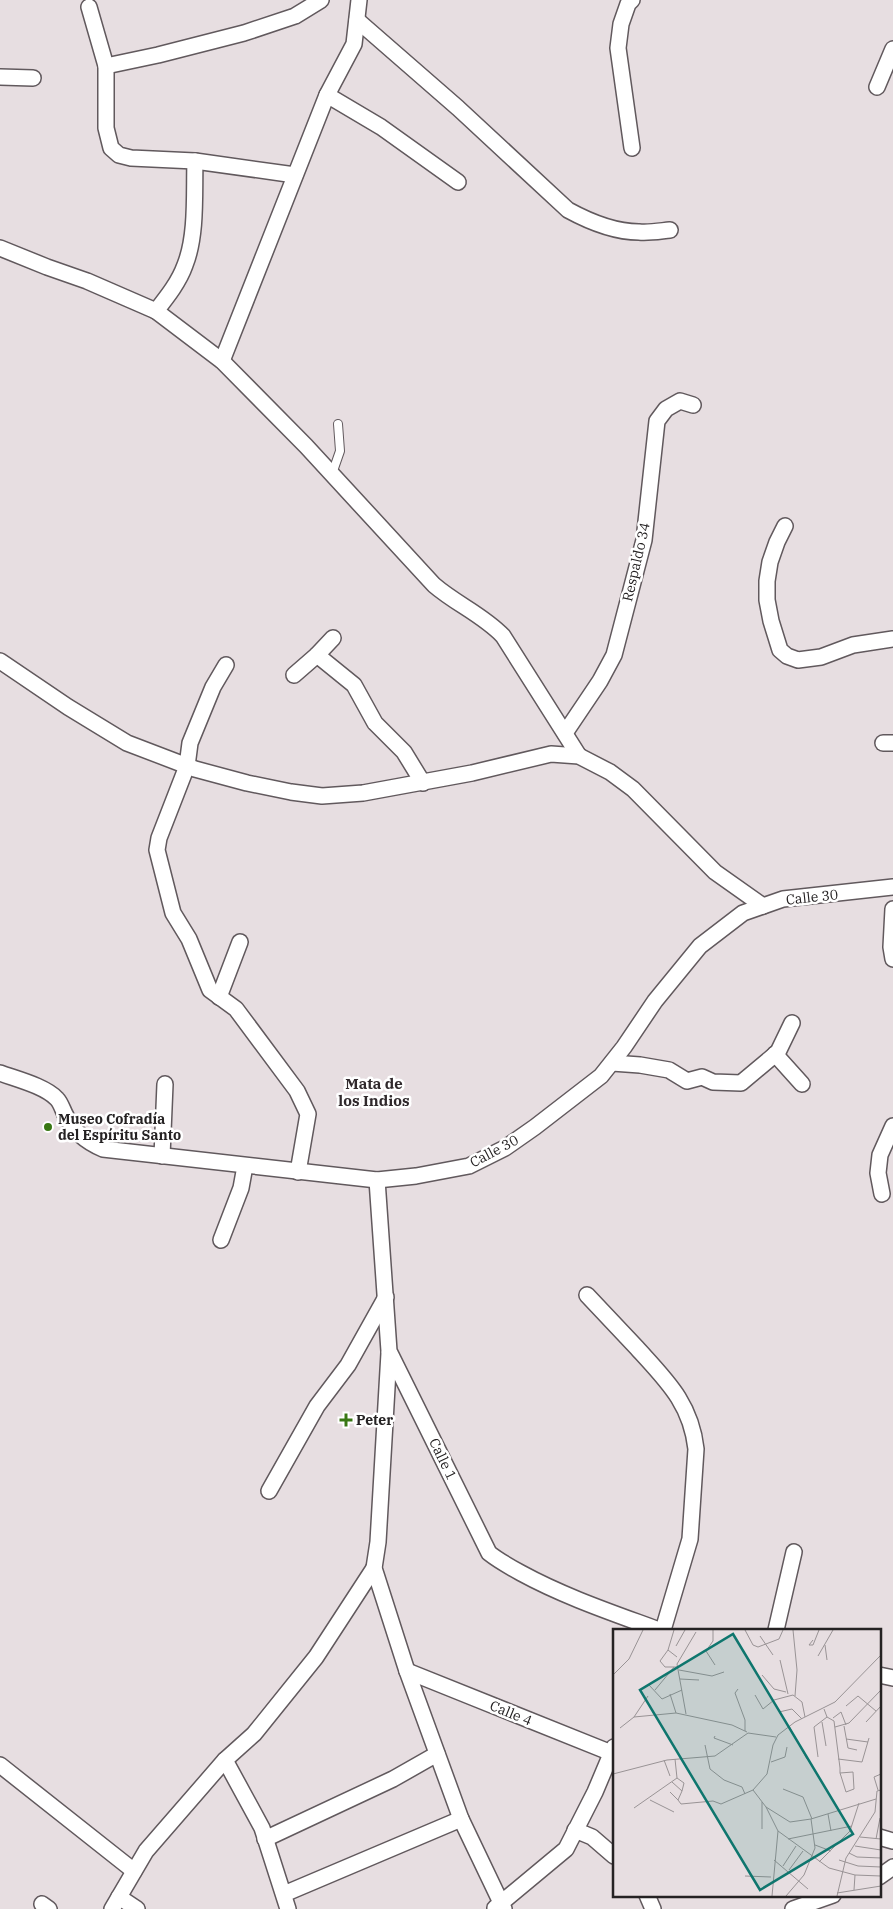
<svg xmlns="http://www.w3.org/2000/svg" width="893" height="1909" viewBox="0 0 893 1909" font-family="'IBM Plex Serif',serif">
  <rect width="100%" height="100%" fill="#e7dee1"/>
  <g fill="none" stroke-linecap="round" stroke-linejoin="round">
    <defs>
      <path id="service" d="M332,474L340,451L338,424"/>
      <g id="minor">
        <path d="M632,0L628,4L621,24L618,48L632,148"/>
        <path d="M89,7L106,66V128L111,148L119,155L131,158L195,161L295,175"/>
        <path d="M357,20L458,108L568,210C590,222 614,232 639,232C649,233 660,231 670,230"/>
        <path d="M106,66L158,55L244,33L295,16L321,0"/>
        <path d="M0,77L33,78"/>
        <path d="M877,87L893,49"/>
        <path d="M327,95L381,127L458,182"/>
        <path d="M0,248L47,267L87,281L156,311C167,297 179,282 185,265C197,235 194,193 195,161"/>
        <path d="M156,311L222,361L306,446L434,585C456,604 483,615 503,636L579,756"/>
        <path d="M222,361L327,95L354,44L359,0"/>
        <path d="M785,526L777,542L770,562L767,581V600L771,621L780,650L787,656L798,660L821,657L853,645L893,639"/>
        <path d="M333,638L317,655L354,685L375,723L404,752L423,783"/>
        <path d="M0,661L68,707L127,743L195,769L247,783L291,792L322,796L363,793L472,773L551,754L579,756L610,772L633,789L715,872L763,906"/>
        <path d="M226,665L213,687L190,743L187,766L159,838L157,850L173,913L189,939L210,990L236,1009L297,1091L308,1114L298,1172"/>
        <path d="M294,675L317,655"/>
        <path d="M565,733L600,681L614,655L644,540L657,421L666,409L680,401L693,405"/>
        <path d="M883,743H893"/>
        <path d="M893,909L891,947L893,959"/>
        <path d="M219,997L240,942"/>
        <path d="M775,1054L802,1084"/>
        <path d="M612,1063L640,1065L669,1070L687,1081L702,1077L713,1082L741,1083L778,1052L792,1023"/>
        <path d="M0,1073C16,1079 45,1086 57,1099C61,1103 63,1111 66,1116C74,1132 86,1142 103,1149L377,1180L416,1176L469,1166L505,1148L535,1127L601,1076L624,1047L655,1001L700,946L743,913L783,899L893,887"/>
        <path d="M162,1156L165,1084"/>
        <path d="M377,1180L389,1351L489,1553C499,1561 510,1567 521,1573C565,1597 613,1613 659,1630"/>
        <path d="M882,1194L878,1173L880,1155L893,1126"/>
        <path d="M221,1240L241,1188L245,1166"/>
        <path d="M587,1295C603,1312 620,1330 637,1348C666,1380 691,1403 696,1449L690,1539L663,1630"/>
        <path d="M389,1353L378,1542L374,1568L407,1671L461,1819L504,1909"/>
        <path d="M269,1491L317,1406L348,1365L386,1297"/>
        <path d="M776,1630L794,1552"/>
        <path d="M407,1671L614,1754"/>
        <path d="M879,1675L893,1678"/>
        <path d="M225,1760L262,1828L288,1909"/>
        <path d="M0,1765L134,1871"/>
        <path d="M575,1830L592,1837L614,1856"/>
        <path d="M879,1837L893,1841"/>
        <path d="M265,1839L393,1779L437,1754"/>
        <path d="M879,1877L893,1867"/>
        <path d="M284,1894L461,1819"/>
        <path d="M647,1895L653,1909"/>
        <path d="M119,1897L137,1909"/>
        <path d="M42,1904L49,1909"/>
        <path d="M495,1908L566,1849L595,1792L614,1747"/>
        <path d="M112,1909L146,1851L225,1760L254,1734L316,1657L374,1568"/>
        <path d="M793,1909L833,1895"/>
      </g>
    </defs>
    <use href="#service" stroke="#61595d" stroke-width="10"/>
    <use href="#minor" stroke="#61595d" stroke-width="18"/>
    <use href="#service" stroke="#fff" stroke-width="8"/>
    <use href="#minor" stroke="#fff" stroke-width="15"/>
  </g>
  <g fill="#387713" stroke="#fff" stroke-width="2">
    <circle cx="48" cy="1127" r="5"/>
    <path d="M343.5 1412.5h5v5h5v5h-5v5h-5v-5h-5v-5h5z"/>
  </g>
  <g text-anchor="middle" stroke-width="5" stroke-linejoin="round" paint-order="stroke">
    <g font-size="14" fill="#252223" stroke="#fff">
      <text transform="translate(636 562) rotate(-77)" y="5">Respaldo 34</text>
      <text transform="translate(812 897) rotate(-6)" y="5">Calle 30</text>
      <text transform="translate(494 1151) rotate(-28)" y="5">Calle 30</text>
      <text transform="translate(443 1459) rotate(64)" y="5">Calle 1</text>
      <text transform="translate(511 1713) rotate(22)" y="5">Calle 4</text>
    </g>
    <g font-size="14" font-weight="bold" fill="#252223" stroke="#fff" text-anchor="start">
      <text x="58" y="1124">Museo Cofradía<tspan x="58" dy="16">del Espíritu Santo</tspan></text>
      <text x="356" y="1425">Peter</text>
    </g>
    <g font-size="15" font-weight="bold" fill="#30292c" stroke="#fff">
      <text x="374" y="1089">Mata de<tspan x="374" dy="17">los Indios</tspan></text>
    </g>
  </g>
  <g transform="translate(613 1629)">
    <rect width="268" height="268" fill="#e7dee1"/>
    <path fill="none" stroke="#999395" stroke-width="1" d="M61,1L55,21L64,28M100,1V12L93,22L102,36M132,1L140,16L145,18L166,10L170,1M180,1L184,41L182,67M147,7L160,26M200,11L196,16H200L206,1M212,16L214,31M63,17L72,1M55,21L47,32L52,38H64M205,27L220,1M167,31L175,65M66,41L99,47L111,43M0,46L16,30L30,1M149,46L161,60L173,63M67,50L86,51M36,56L49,70L69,61M125,60L122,64L132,91V102M42,61L61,38M142,66L150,80L161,71L180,66L189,73L192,88M233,77L245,67L263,82M211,80L214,88L221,92L227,139V144L228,147L233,163L241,160L240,143L227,144M166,83L179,80L189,90M63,84L119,96L134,103M73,85L64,35L83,3M21,88L63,84L57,65M220,89L228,83L233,96M209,93L213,117M253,93L268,77M176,97L194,130M231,97L235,119L244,121M222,98L236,94L268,61M7,99L21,88L35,67M102,107L101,109L120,116M233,110L255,113M92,116L97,140L111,151L129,158L132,165M205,128L201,98L214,88M225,130L249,133L256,109M51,131L57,147M158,133L172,128L174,118M0,145L54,131L102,127L135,104L163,108M59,153L69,162L71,154L64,149M170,160L190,168L199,190M140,161L153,178L177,193L198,190L263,170M265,161L261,148L268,145M57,163L65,171L69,162M37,171L61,183M65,171L68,175L100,172L108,175L140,161L154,145L160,116L165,106L182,93L222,73L268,26M153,178L165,202L216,239L242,246L268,247M21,179L64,149L62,130M215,185L218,202M149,200V173M247,208L268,210M175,210L239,197M263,210L267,189M202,216L218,222M242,217L268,221M236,224L244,228L268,229M161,231L195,260M226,231L245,237L268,238M206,233L237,202L246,174M170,237L183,217M176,241L190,222M132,247L158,248M241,261L242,246M224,264L268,257M159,267L165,202M173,267L191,246L202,219L198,190M224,267L233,229L262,183L264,162L268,161"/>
    <path fill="#0f766e" fill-opacity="0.15" stroke="#0f766e" stroke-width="2.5" d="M120,5L240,205L147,261L27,61Z"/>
    <rect width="268" height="268" fill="none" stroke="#252223" stroke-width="2.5"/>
  </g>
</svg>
